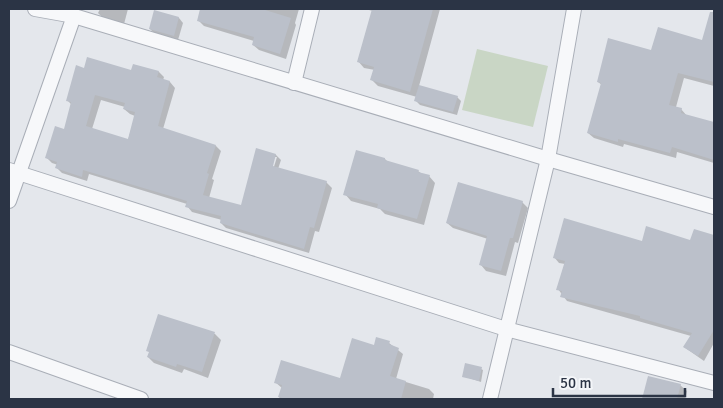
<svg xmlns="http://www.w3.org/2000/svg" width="723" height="408" viewBox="0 0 723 408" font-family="Signika,sans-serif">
  <rect width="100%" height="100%" fill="#e4e7ec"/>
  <path fill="#c9d6c5" d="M477,49L548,66L533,127L462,110Z"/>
  <g fill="#0003" fill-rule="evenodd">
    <path d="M100,9H128L124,24L103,18L98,13Z"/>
    <path d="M202,9H299L295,23L296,25L286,59L259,50L253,45L254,41L204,26L198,20Z"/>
    <path d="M365,9H440L419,86L457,97L461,101L457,115L420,105L416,101L417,97L378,86L372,80L375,70L364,68L358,61L373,11Z"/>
    <path d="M155,12L179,18L183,23L178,40L154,33L150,29Z"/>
    <path d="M705,33L714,36V86L684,78L676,107L681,109L687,116L714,124V163L677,152L676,158L624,144L623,147L594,138L588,133L602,85L598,82L652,51L703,42Z"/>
    <path d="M88,59L132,72L134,65L159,72L164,77L163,80L170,82L175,88L163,129L216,146L221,151L212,179L214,180L209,198L242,207L257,150L276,155L281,160L278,169L326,182L332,188L319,232L315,231L309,253L226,228L221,223L222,220L192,212L187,206V204L89,174L87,181L62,173L57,168L58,165L52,163L47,158L56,128L65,131L72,105L67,100L77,67L85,69ZM101,100L125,107L124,109L130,114L135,116L128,140L92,129ZM274,157H277L272,173L270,172Z"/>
    <path d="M385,159L388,162L418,171L422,174L429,176L435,183L424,225L385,214L380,209L351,201L345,194Z"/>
    <path d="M522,202L528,208L518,243L515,242L506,276L486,271L481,265L488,239L453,228L447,223Z"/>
    <path d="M695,230L714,237V343L704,361L684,347L691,336L567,301L558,289L565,264L559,263L554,257L642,243L691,242Z"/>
    <path d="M159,316L215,334L221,340L208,378L184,369L182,373L154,363L148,357Z"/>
    <path d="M389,343L403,354L396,379L429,389L434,394L433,399H279L282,388L275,382L340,379L375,346Z"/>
    <path d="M481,369L483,370L481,382L463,376Z"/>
    <path d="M649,377L680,385L687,391L685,399H644Z"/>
  </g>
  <g fill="#bbc0ca" fill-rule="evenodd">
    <path d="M200,9H262L291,18L280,54L252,45L254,37L197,21Z"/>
    <path d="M372,9H433L410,92L370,80L374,67L357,62Z"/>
    <path d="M154,10L179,17L174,36L149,29Z"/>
    <path d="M710,12H714V82L678,73L669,105L682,108L681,113L714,122V160L672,147L670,153L618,139V142L587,133L601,83L597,82L608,38L651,50L658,27L702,40Z"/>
    <path d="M87,57L131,70L133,64L159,71L157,77L170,81L158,126L216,145L207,173L209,174L203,195L241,205L256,148L276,154L273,166L327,181L314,228L310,227L304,249L220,223L221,216L185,207L187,201L83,170L82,177L55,168L57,162L45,158L55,126L64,129L71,102L66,101L76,65L84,68ZM95,95L125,103L123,109L135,112L128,139L86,126Z"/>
    <path d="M419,85L458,96L453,112L414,101Z"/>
    <path d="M356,150L385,158V160L419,170L418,172L430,175L417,219L377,208L378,204L343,195Z"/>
    <path d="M458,182L523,201L513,238H510L501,271L479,265L487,236L446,223Z"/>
    <path d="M564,218L642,241L646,226L690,240L694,229L714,235V330L698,356L683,347L692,333L640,318V316L560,297L562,291L556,290L565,261L553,258Z"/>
    <path d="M158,314L215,332L202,372L177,364L176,367L147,357L149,352L146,351Z"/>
    <path d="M376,337L390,341L389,344L399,348L390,376L406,381L401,399H286L278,397L282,385L274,383L281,360L340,378L352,338L374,345Z"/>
    <path d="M465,363L482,367L479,381L462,377Z"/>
    <path d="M648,376L681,384L677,399H642Z"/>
  </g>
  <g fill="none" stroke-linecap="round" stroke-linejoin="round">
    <defs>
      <g id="minor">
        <path d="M35,9L74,16L548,159L714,207"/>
        <path d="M294,83L312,9"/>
        <path d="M9,170L506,329L714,383"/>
        <path d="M9,201L74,16"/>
        <path d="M9,352L141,399"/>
        <path d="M490,399L548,159L574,9"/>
      </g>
    </defs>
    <use href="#minor" stroke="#a9aeb7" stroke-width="16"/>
    <use href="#minor" stroke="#f7f8fa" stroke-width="14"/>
  </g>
  <rect width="723" height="408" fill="none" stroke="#2b3445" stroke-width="20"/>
  <path d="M553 388v8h132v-8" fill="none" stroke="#2b3445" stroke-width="2.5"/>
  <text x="560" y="388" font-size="15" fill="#2b3445" stroke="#f4f6f9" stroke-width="4" paint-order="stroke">50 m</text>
</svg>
